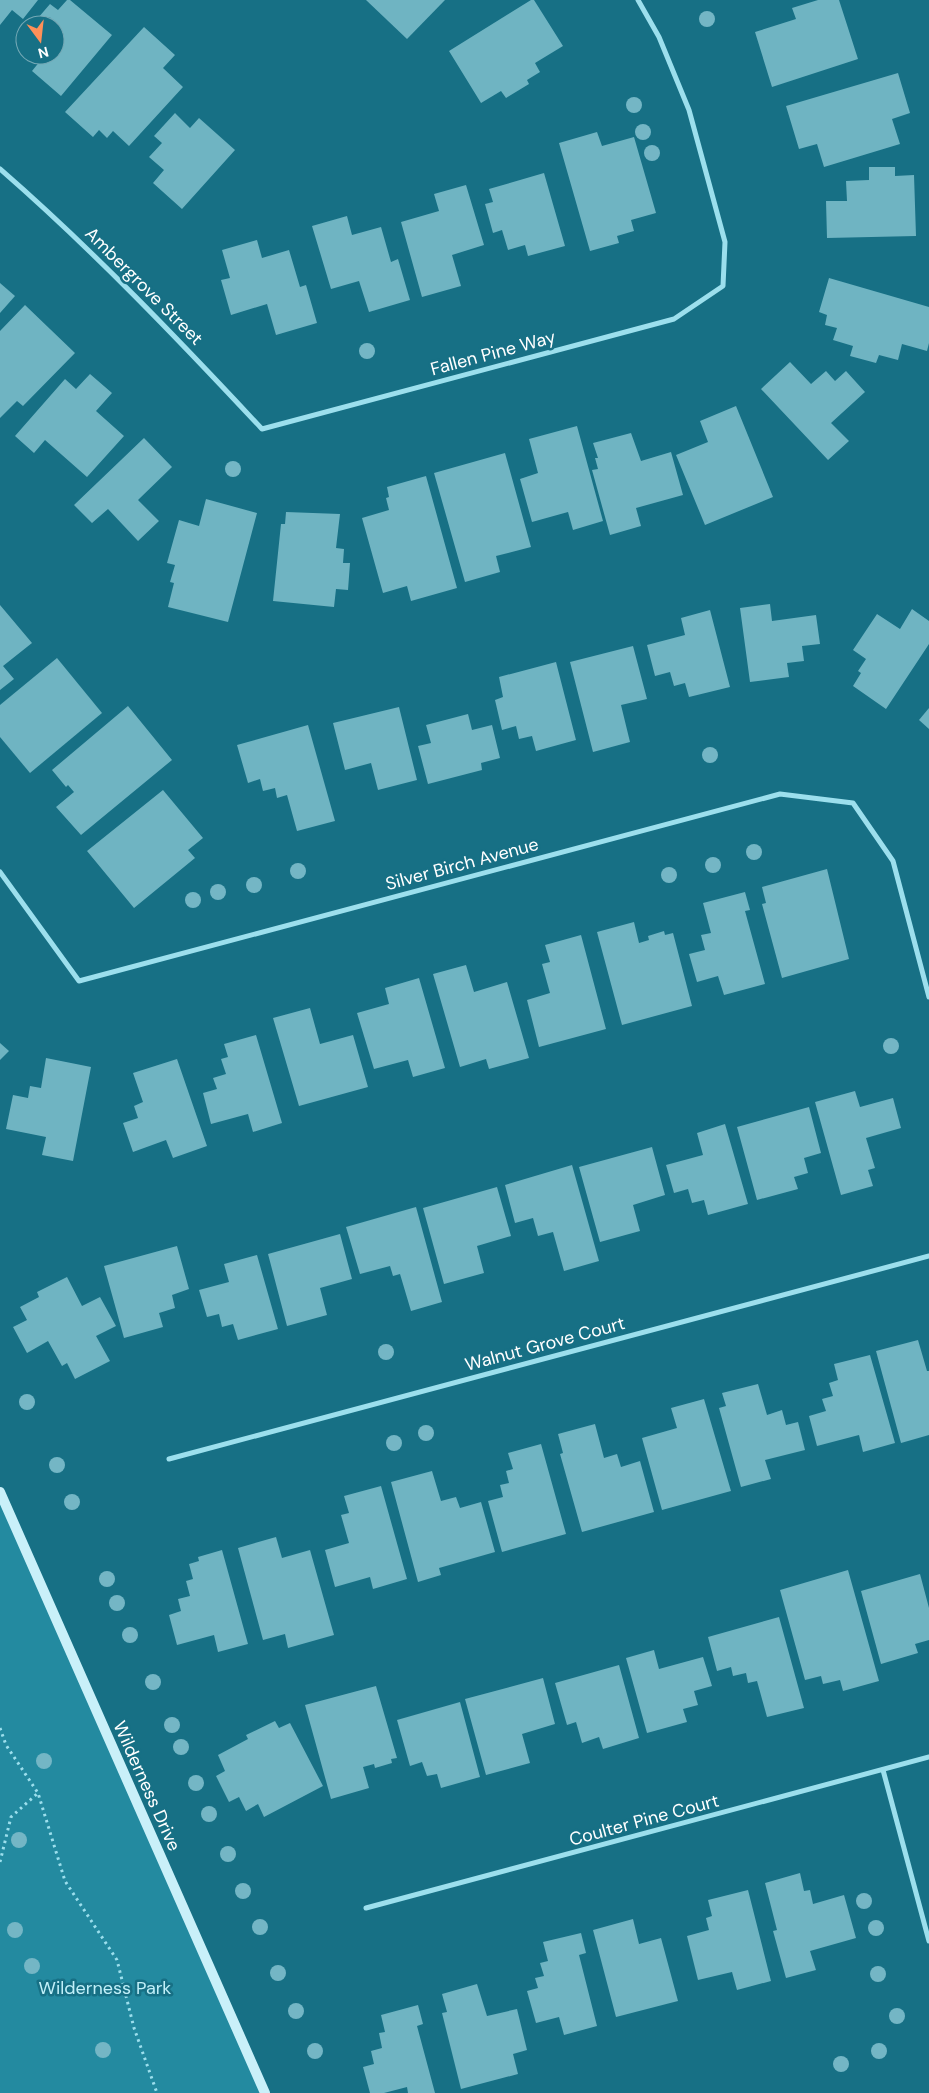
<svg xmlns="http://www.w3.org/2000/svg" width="929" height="2093" viewBox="0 0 929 2093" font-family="'DM Sans',sans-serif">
  <rect width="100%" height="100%" fill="#177085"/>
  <path fill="#238aa0" d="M0,1492L265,2093H0Z"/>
  <g fill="#6fb4c2">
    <path d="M0,0H38L23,19L12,10L0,25Z"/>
    <path d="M67,0H70L112,35L61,96L32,71L45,55H55V25H32L50,4L58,10Z"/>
    <path d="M366,0H445L407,39Z"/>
    <path d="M531,0H534L563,46L535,63L540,72L527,80L529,84L506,98L501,91L481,103L449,51Z"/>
    <path d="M818,0H839L858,59L772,87L755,32L796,19L792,8Z"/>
    <path d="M144,27L175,55L163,68L183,87L129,146L113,131L107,138L99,130L93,137L65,112Z"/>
    <path d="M898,73L910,113L892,119L900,144L824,167L817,144L799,149L786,106Z"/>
    <path d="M175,113L190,128L199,118L235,150L182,209L153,183L164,170L149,157L162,143L154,136Z"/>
    <path d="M597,132L602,146L634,137L656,213L631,220L634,231L617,236L619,243L590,251L559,143Z"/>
    <path d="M869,167H895V176L914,175L916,236L827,238L826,201H847L846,181L869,180Z"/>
    <path d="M544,173L565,246L528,256L525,245L508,250L502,230L493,233L485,204L493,202L489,189Z"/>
    <path d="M466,185L484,245L452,255L461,286L422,297L401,222L439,211L434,194Z"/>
    <path d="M347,216L352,235L381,227L391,262L398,259L410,300L369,312L359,281L331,289L312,226Z"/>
    <path d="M257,240L262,258L289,250L300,287L306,285L317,323L276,335L267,304L231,315L221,280L230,278L222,250Z"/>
    <path d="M829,278L929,307V343L927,351L902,344L898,360L879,355L876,363L850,356L853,346L833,340L837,328L825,325L827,315L819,312Z"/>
    <path d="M0,283L15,296L0,313Z"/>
    <path d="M25,305L75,353L23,406L17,401L0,418V331Z"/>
    <path d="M790,362L811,384L826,371L835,381L846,371L865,392L831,423L849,441L828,460L761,389Z"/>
    <path d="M90,374L112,393L96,411L124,436L87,477L45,440L34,453L15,436L65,379L76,389Z"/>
    <path d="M736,406L773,497L705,525L676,455L708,442L700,421Z"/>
    <path d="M577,426L603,521L573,530L568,512L532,522L520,479L538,473L529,439Z"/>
    <path d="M631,433L641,461L671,452L683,495L636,508L641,526L610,535L592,470L598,469L595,458H598L593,443Z"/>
    <path d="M144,438L172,467L138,500L159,521L138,541L108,509L92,523L74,505Z"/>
    <path d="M505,453L531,547L496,556L500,572L465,582L434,473Z"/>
    <path d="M426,476L457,588L411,601L407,586L383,593L362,518L389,510L386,498L389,497L387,487Z"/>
    <path d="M206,499L257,513L228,622L168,607L174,583L170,582L175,565L167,563L179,520L199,526Z"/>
    <path d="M286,512L340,514L336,548L344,549L343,563H350L348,590L336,589L334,607L273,601L281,524H285Z"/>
    <path d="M770,604L772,621L816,615L820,644L802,646L804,661L787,663L789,677L750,682L740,608Z"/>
    <path d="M0,605L32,643L3,666L14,679L0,690Z"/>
    <path d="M912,609L929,621V644L886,709L853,686L861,673L858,671L866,659L853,650L877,614L900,629Z"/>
    <path d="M710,610L730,687L689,697L685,683L674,686L670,672L655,676L647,645L685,635L681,618Z"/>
    <path d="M633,646L647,699L621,705L630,742L593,752L570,662Z"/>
    <path d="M57,658L102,713L30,773L0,737V705Z"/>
    <path d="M556,662L576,740L536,751L532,736L519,739L516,726L502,730L495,700L503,697L499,677Z"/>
    <path d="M128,706L172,760L81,835L56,807L74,792L68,785L66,787L52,770Z"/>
    <path d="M399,707L417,780L378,790L371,763L345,770L333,723Z"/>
    <path d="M929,708V729L919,720Z"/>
    <path d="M468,714L472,730L492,725L500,758L481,763L482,770L428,784L418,746L431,743L426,725Z"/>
    <path d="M308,725L335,821L297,831L287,795L277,798L275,788L263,791L260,779L248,783L237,745Z"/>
    <path d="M163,790L203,838L188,850L195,858L134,908L87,851Z"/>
    <path d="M827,869L849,959L782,978L762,904L766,903L762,887Z"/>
    <path d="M745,892L750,910L745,911L765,984L724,995L718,976L697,982L689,954L705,950L701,935L711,933L703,903Z"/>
    <path d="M634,922L639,943L649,940L648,936L664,931L665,935L673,933L692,1006L622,1025L597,932Z"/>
    <path d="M581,935L606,1029L539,1047L527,1000L550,993L542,964L550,962L545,945Z"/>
    <path d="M466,965L474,992L507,982L529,1058L489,1069L486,1059L460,1067L433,974Z"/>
    <path d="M419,978L445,1068L413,1077L408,1060L374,1069L357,1013L389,1004L385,988Z"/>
    <path d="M310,1008L320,1044L353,1035L368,1087L299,1106L273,1018Z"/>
    <path d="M256,1035L282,1123L253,1132L248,1114L211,1124L203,1093L217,1089L213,1078L226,1074L221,1059L228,1057L224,1044Z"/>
    <path d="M0,1043L9,1051L0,1060Z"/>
    <path d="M46,1058L91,1067L73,1161L42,1155L46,1137L6,1129L13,1095L28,1098L30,1086L41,1088Z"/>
    <path d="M177,1059L207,1146L173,1158L166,1140L133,1152L123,1123L138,1118L134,1106L143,1102L133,1073Z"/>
    <path d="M855,1091L860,1107L893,1098L901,1128L866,1138L875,1168L868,1170L873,1186L841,1195L815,1102Z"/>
    <path d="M809,1107L821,1153L804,1158L808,1173L794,1177L798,1189L757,1200L737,1127Z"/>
    <path d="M725,1124L748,1204L708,1215L704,1200L692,1203L688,1189L674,1193L666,1165L703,1155L697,1133Z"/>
    <path d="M652,1147L665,1195L633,1205L640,1231L600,1242L579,1167Z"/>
    <path d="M572,1165L599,1261L564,1271L553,1232L538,1236L533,1218L515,1223L505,1185Z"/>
    <path d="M497,1187L511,1236L477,1246L484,1273L444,1284L423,1208Z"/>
    <path d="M416,1207L442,1302L411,1311L400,1274L393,1276L390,1266L360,1274L346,1227Z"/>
    <path d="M340,1234L352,1279L320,1288L327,1315L287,1326L268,1254Z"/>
    <path d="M177,1246L189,1289L172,1295L175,1308L159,1313L163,1327L124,1338L104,1266Z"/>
    <path d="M257,1255L278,1329L238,1340L233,1324L222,1327L219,1314L207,1317L199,1290L229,1282L224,1264Z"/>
    <path d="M67,1277L82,1306L100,1297L116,1326L96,1336L110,1361L75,1379L67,1363L62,1366L48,1341L27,1353L13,1327L27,1320L20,1307L39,1297L37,1292Z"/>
    <path d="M918,1340L927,1371H929V1435L901,1443L876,1351Z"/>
    <path d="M870,1355L895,1443L863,1452L859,1435L817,1446L809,1416L826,1411L822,1399L833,1396L829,1383L838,1380L834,1364Z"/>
    <path d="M758,1384L767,1415L782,1410L786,1425L798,1422L805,1450L765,1460L771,1479L741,1487L719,1408L726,1406L722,1393Z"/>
    <path d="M704,1399L731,1491L662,1510L642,1438L677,1428L671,1408Z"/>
    <path d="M595,1424L604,1458L617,1454L621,1467L640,1461L654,1512L582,1532L560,1454L563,1453L558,1434Z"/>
    <path d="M541,1444L566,1534L502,1552L488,1501L503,1497L500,1485L509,1483L506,1471L513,1469L508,1453Z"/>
    <path d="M432,1471L441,1501L456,1497L460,1508L481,1502L495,1552L439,1568L441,1575L418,1582L391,1482Z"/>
    <path d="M381,1486L407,1579L373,1589L370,1577L335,1587L325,1550L349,1543L341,1515L349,1513L344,1496Z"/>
    <path d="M276,1537L282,1558L310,1550L334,1635L288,1648L285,1634L263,1640L238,1548Z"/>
    <path d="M222,1550L248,1644L218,1652L214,1635L177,1645L169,1615L181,1611L178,1599L190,1596L186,1581L193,1579L189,1564L199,1561L198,1557Z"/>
    <path d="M848,1570L879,1681L843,1691L840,1680L823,1684L821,1676L805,1680L780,1590Z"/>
    <path d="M920,1574L929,1608V1640L915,1644L918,1653L881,1664L861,1591Z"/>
    <path d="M779,1617L804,1708L767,1717L757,1681L748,1683L746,1673L733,1676L731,1667L717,1671L708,1637Z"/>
    <path d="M654,1650L659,1669L703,1657L712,1686L694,1691L698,1705L683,1709L687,1722L647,1733L626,1658Z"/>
    <path d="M619,1665L639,1738L603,1749L599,1737L582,1743L576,1722L567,1725L555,1683Z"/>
    <path d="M543,1678L555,1724L522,1734L530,1763L486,1775L465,1699Z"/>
    <path d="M376,1686L397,1758L391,1759L392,1763L375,1768L374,1764L363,1767L369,1788L331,1799L305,1705Z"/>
    <path d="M460,1702L480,1777L441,1788L437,1774L427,1776L422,1762L410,1766L397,1720Z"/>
    <path d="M275,1721L279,1728L290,1723L323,1786L264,1817L258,1804L246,1811L239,1797L229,1802L216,1776L225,1771L218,1755L248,1739L246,1735Z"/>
    <path d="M800,1873L804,1891L810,1890L813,1904L844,1895L856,1938L810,1951L816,1970L786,1978L773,1931L777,1930L765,1883Z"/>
    <path d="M748,1890L771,1981L737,1990L732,1972L698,1980L687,1936L709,1930L706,1918L712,1916L708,1900Z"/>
    <path d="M633,1919L639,1944L661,1938L678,2001L616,2017L593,1930Z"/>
    <path d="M581,1933L586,1953L579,1955L597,2026L564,2035L559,2017L536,2023L527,1991L538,1988L535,1978L544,1976L540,1963L548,1961L543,1942Z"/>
    <path d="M477,1984L487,2016L517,2009L527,2050L513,2054L518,2074L461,2089L442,2013L447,2012L442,1994Z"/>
    <path d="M418,2005L423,2024L417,2026L435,2093H408L407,2087L384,2093H370L363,2067L374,2064L371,2051L382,2048L379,2033L385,2032L381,2015Z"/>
  </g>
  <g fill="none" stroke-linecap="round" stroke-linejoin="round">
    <g stroke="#9cdfed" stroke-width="3" stroke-dasharray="2.5 4" stroke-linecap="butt">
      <path d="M0,1728L6,1745L38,1793L65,1881L117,1960L134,2028L157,2093"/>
      <path d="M0,1862L11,1817L38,1793"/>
    </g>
    <g stroke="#9cdfed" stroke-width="5">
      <path d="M0,169C93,250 178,339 262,429L674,319L723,286L725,242L689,110L659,37L638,0"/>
      <path d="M0,872L79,981L780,794L853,803L893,861L929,997"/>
      <path d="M169,1459L929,1256"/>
      <path d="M883,1770L929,1941"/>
      <path d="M366,1908L929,1757"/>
    </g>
    <path stroke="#c9f0f9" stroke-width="10" d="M0,1492L265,2093"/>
  </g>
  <g fill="#74b6c5">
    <circle cx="707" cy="19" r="8"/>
    <circle cx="634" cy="105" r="8"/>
    <circle cx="643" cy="132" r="8"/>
    <circle cx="652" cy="153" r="8"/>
    <circle cx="367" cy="351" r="8"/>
    <circle cx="233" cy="469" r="8"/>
    <circle cx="710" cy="755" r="8"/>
    <circle cx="754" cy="852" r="8"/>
    <circle cx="713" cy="865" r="8"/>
    <circle cx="298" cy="871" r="8"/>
    <circle cx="669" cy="875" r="8"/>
    <circle cx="254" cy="885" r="8"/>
    <circle cx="218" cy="892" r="8"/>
    <circle cx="193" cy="900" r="8"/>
    <circle cx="891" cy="1046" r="8"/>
    <circle cx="386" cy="1352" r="8"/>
    <circle cx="27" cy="1402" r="8"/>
    <circle cx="426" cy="1433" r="8"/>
    <circle cx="394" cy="1443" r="8"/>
    <circle cx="57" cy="1465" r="8"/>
    <circle cx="72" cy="1502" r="8"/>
    <circle cx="107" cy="1579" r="8"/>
    <circle cx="117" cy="1603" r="8"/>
    <circle cx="130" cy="1635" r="8"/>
    <circle cx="153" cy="1682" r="8"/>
    <circle cx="172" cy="1725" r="8"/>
    <circle cx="181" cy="1747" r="8"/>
    <circle cx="44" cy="1761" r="8"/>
    <circle cx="196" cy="1783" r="8"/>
    <circle cx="209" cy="1814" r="8"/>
    <circle cx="19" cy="1840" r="8"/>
    <circle cx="228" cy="1854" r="8"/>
    <circle cx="243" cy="1891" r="8"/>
    <circle cx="864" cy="1901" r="8"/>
    <circle cx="260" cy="1927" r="8"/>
    <circle cx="876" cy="1928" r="8"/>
    <circle cx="15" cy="1930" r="8"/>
    <circle cx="32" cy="1966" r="8"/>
    <circle cx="278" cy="1973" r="8"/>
    <circle cx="878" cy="1974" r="8"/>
    <circle cx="296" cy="2011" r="8"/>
    <circle cx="897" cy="2016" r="8"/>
    <circle cx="103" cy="2050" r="8"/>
    <circle cx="315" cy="2051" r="8"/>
    <circle cx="879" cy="2051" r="8"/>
    <circle cx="841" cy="2064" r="8"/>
  </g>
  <g text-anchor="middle" stroke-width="5" stroke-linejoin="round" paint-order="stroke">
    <g font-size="18" fill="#fff" stroke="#177085">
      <text transform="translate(144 286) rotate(45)" y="6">Ambergrove Street</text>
      <text transform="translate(493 353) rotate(-15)" y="6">Fallen Pine Way</text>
      <text transform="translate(462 864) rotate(-15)" y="6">Silver Birch Avenue</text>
      <text transform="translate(545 1344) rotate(-15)" y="6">Walnut Grove Court</text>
      <text transform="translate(147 1786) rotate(66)" y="6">Wilderness Drive</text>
      <text transform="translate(644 1820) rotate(-15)" y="6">Coulter Pine Court</text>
    </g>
    <g font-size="18" fill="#c1f0f9" stroke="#177085">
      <text x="105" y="1994">Wilderness Park</text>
    </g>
  </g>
  <g transform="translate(40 40) rotate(165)"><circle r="24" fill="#177085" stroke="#74a9b6"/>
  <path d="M0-4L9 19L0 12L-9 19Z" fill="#ff9058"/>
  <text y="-8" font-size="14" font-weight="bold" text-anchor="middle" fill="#ffffff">N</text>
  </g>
</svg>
